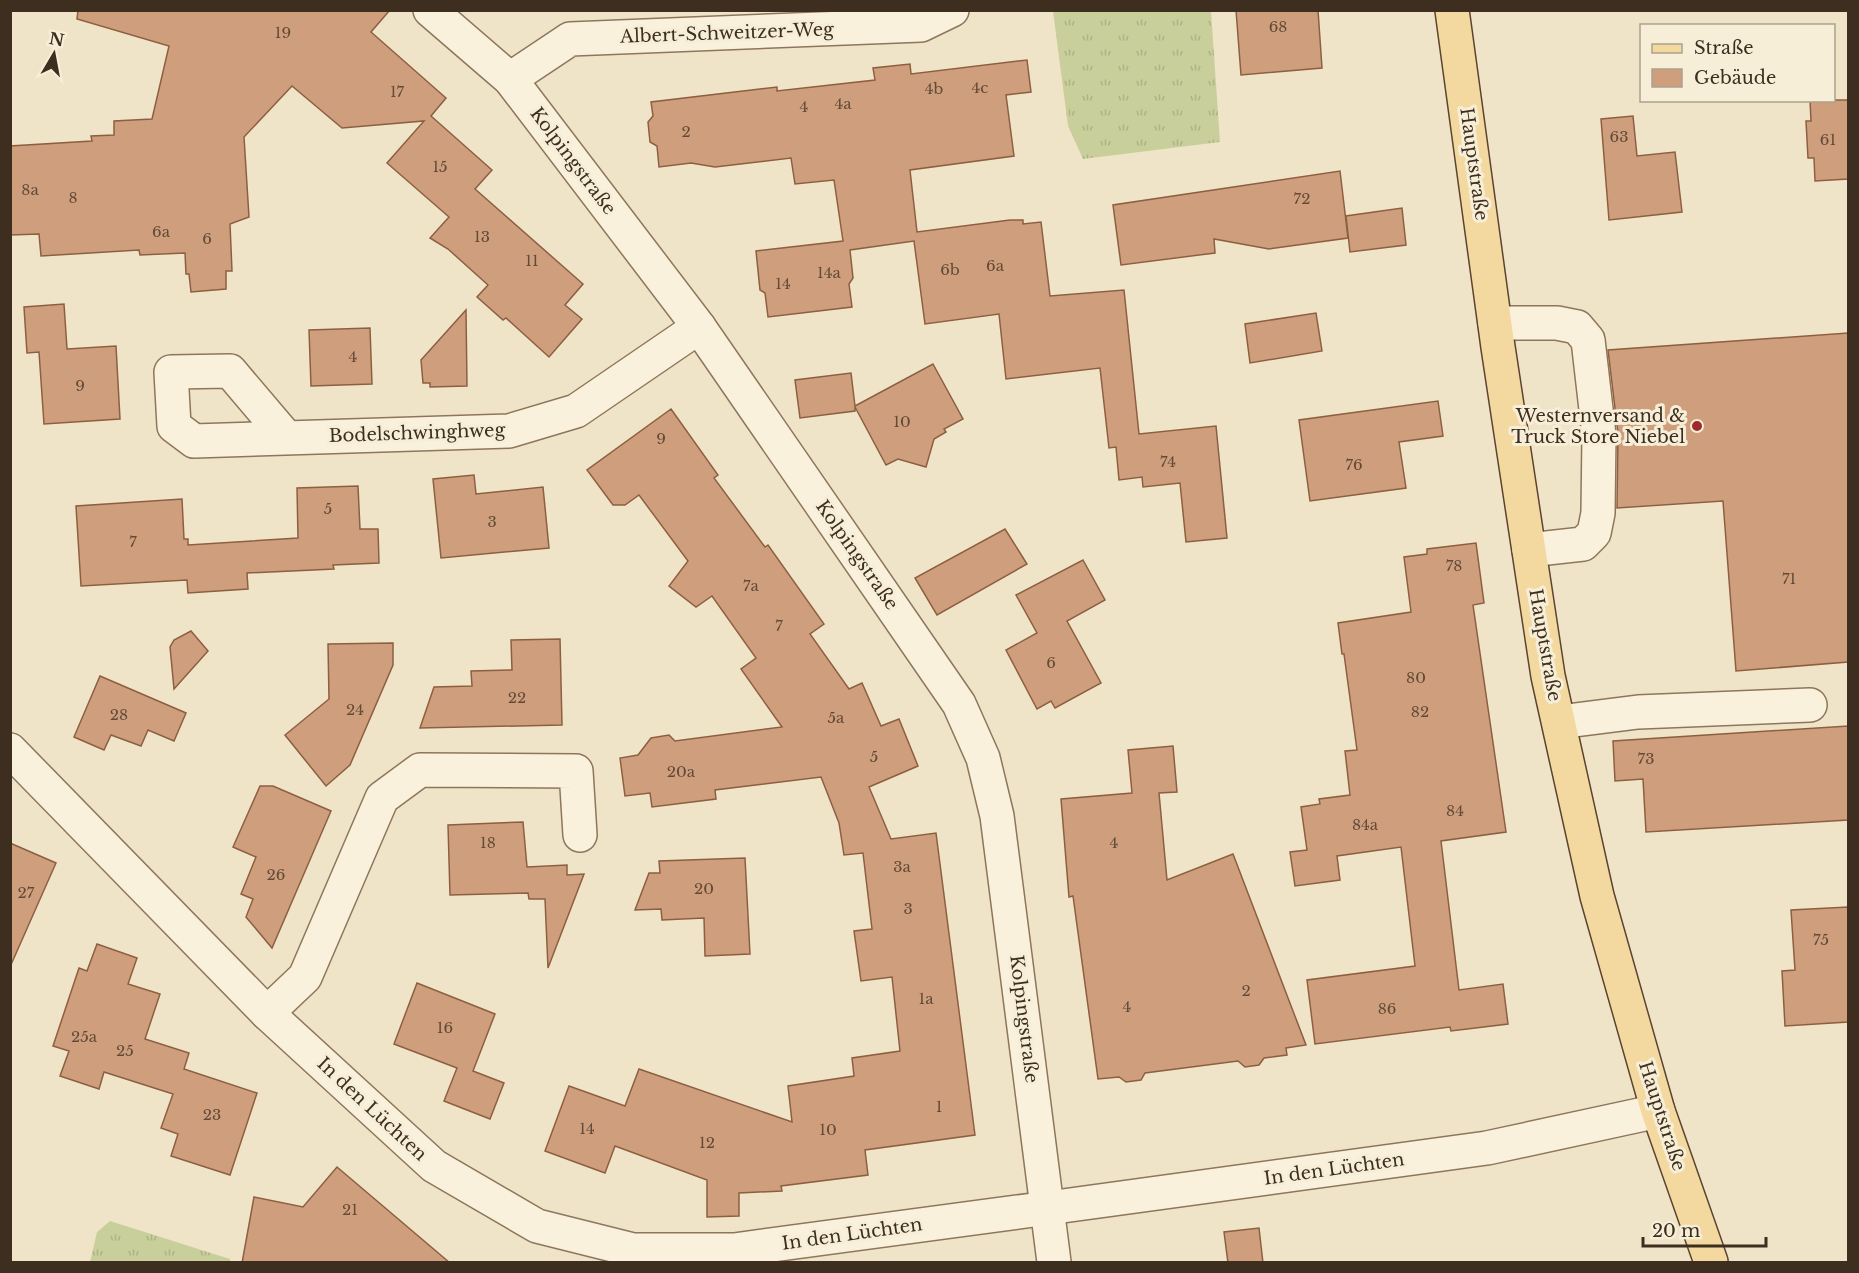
<svg xmlns="http://www.w3.org/2000/svg" width="1859" height="1273" viewBox="0 0 1859 1273" font-family="'Libre Baskerville',serif">
  <defs>
    <pattern id="grass-tufts" width="24" height="20" patternUnits="userSpaceOnUse" patternTransform="scale(1.5)"><rect width="24" height="20" fill="#c9cf9b"/><path d="M3 7l-1-3M5 7V3M7 7l1-3M15 17l-1-3M17 17v-4M19 17l1-3" fill="none" stroke="#aeb285"/></pattern>
  </defs>
  <rect width="100%" height="100%" fill="#f0e4c8"/>
  <g fill="url(#grass-tufts)">
    <path d="M1053,11H1211L1220,142L1083,159L1068,126Z"/>
    <path d="M110,1221L230,1259V1262H11H90L97,1232Z"/>
  </g>
  <g fill="#cf9f7d" stroke="#8d5f41" stroke-width="1.5">
    <path d="M78,10H390L371,32L446,98L431,116L492,170L475,189L583,284L565,305L582,319L549,357L506,318L503,320L477,297L488,285L448,249L430,238L449,217L387,163L424,121L342,128L292,86L244,137L249,217L230,224L232,271H226V289L191,292L189,274H186L185,253L140,255L139,250L41,256L39,234L10,235V146L92,141L91,136L114,135V121L152,119L169,46L77,19Z"/>
    <path d="M1236,10H1318L1322,68L1241,75Z"/>
    <path d="M1027,60L1031,92L1006,95L1014,156L910,170L917,232L1010,220H1023V224L1041,222L1050,296L1124,290L1139,434L1216,426L1227,538L1186,542L1180,483L1143,487L1142,477L1119,480L1116,447L1109,448L1100,368L1006,379L999,314L925,324L914,241L850,250L853,278L849,284L852,307L768,317L765,293L760,290L756,251L843,241L834,180L795,184L791,158L715,167L691,163L659,167L657,146L650,142L648,122L653,116L651,102L777,87V91L875,80L873,68L910,64L911,74Z"/>
    <path d="M1810,100H1848V179L1815,181L1814,158H1808L1806,121H1811Z"/>
    <path d="M1633,116L1637,156L1675,152L1682,212L1609,220L1601,119Z"/>
    <path d="M1340,171L1348,238L1269,249L1214,239L1215,253L1121,265L1113,205Z"/>
    <path d="M1402,208L1406,245L1350,252L1346,216Z"/>
    <path d="M64,304L67,349L116,346L120,419L44,424L39,352L27,353L24,307Z"/>
    <path d="M466,310L467,386L430,387V383H423L421,360Z"/>
    <path d="M1316,313L1322,351L1250,363L1245,324Z"/>
    <path d="M370,328L372,384L311,386L309,330Z"/>
    <path d="M1848,333V662L1736,671L1723,501L1617,508L1618,433L1608,350Z"/>
    <path d="M933,364L963,419L944,429L946,432L934,439L926,467L898,459L886,465L855,407V411L800,418L795,380L851,373L855,406Z"/>
    <path d="M1438,401L1443,436L1399,442L1406,488L1310,501L1299,420Z"/>
    <path d="M671,409L718,475L714,478L765,547L768,545L824,624L810,634L849,689L862,683L881,726L899,719L918,766L869,787L891,839L936,833L975,1135L865,1150L868,1175L781,1186L782,1191L739,1193V1216L707,1217V1180L615,1146L605,1173L545,1151L569,1086L625,1106L639,1069L792,1122L788,1086L854,1076L852,1058L900,1051L892,977L861,981L854,931L872,929L863,853L844,855L839,823L821,777L715,790L716,799L652,807L650,793L625,796L620,758L638,755L651,738L669,735L675,741L782,727L741,669L756,658L712,596L696,607L669,586L688,561L639,495L625,505H613L587,470Z"/>
    <path d="M474,475L476,494L543,487L549,548L441,558L433,479Z"/>
    <path d="M358,486L360,529H378L379,563L333,565L334,569L247,573L248,589L188,593L187,580L81,586L76,506L182,499L184,539H188V545L298,538L297,488Z"/>
    <path d="M1005,529L1027,564L937,615L915,578Z"/>
    <path d="M1476,543L1484,603L1473,605L1506,832L1441,841L1459,990L1503,984L1508,1024L1451,1031L1450,1027L1315,1044L1307,980L1415,966L1401,847L1337,856L1340,880L1295,886L1290,852L1307,850L1301,807L1320,804L1319,799L1350,795L1345,751L1357,750L1344,654H1342L1338,623L1411,612L1404,557L1427,554V549Z"/>
    <path d="M1083,560L1105,600L1067,621L1101,683L1055,708L1051,701L1037,709L1006,650L1037,633L1016,595Z"/>
    <path d="M191,631L208,651L174,689L170,647L174,640Z"/>
    <path d="M560,639L562,725L420,728L434,687L472,686L471,671L512,670L511,640Z"/>
    <path d="M393,643V665L350,765L326,786L285,735L329,699L328,644Z"/>
    <path d="M100,676L186,713L174,741L148,730L141,746L111,735L104,750L74,737Z"/>
    <path d="M1848,726V820L1646,832L1643,779L1615,781L1613,741Z"/>
    <path d="M1173,746L1177,792L1159,793L1167,880L1233,854L1306,1045L1286,1048L1287,1055L1264,1058L1259,1065L1245,1067L1238,1061L1145,1073L1141,1080L1126,1082L1119,1077L1098,1079L1073,896L1069,897L1061,799L1132,793L1128,750Z"/>
    <path d="M260,786H273L331,811L272,948L246,917L253,899L241,894L256,857L233,847Z"/>
    <path d="M523,822L527,867L567,865V875L584,874L548,968L545,899H529L528,893L450,895L448,825Z"/>
    <path d="M10,843L56,863L10,967Z"/>
    <path d="M745,858L750,954L705,956L704,918L662,920L661,909L635,910L649,873H660L659,861Z"/>
    <path d="M1848,907V1022L1785,1026L1782,971L1795,970L1791,910Z"/>
    <path d="M97,944L137,958L128,984L160,994L145,1039L189,1053L184,1069L257,1093L230,1175L171,1156L178,1134L161,1128L173,1094L104,1072L99,1089L60,1076L69,1051L53,1046L79,968L87,971Z"/>
    <path d="M417,983L495,1014L473,1071L504,1083L490,1119L444,1101L457,1068L394,1044Z"/>
    <path d="M337,1167L450,1263H242L254,1197L303,1207Z"/>
    <path d="M1259,1228L1263,1263H1228L1224,1232Z"/>
  </g>
  <g fill="none" stroke-linecap="round" stroke-linejoin="round">
    <defs>
      <g id="minor">
        <path d="M430,10L510,79L699,327L959,704L983,758L997,816L1054,1262"/>
        <path d="M510,79L570,39L921,25L952,10"/>
        <path d="M1495,323H1557L1577,327L1588,340L1599,435L1598,513L1594,533L1583,544L1529,550"/>
        <path d="M286,437L230,371L171,372L174,426L194,441L509,431L576,411L699,327"/>
        <path d="M1559,722L1638,712L1810,705"/>
        <path d="M10,750L267,1013L434,1166L537,1226L633,1250H734L1048,1208L1487,1148L1658,1111"/>
        <path d="M267,1013L305,977L382,798L420,770L576,771L580,835"/>
      </g>
      <path id="major" d="M1452,10L1498,347L1548,676L1597,896L1658,1111L1711,1262"/>
    </defs>
    <use href="#minor" stroke="#8d765c" stroke-width="36"/>
    <use href="#major" stroke="#5b4430" stroke-width="36"/>
    <use href="#minor" stroke="#faf1dc" stroke-width="33"/>
    <use href="#major" stroke="#f3d9a0" stroke-width="33"/>
  </g>
  <circle fill="#9e2a2b" stroke="#f7eed8" stroke-width="2" cx="1697" cy="426" r="6"/>
  <g text-anchor="middle" stroke-width="6" stroke-linejoin="round" paint-order="stroke">
    <g font-size="15" fill="#624a37">
      <text x="1278" y="32">68</text>
      <text x="283" y="38">19</text>
      <text x="980" y="93">4c</text>
      <text x="934" y="94">4b</text>
      <text x="397" y="97">17</text>
      <text x="843" y="109">4a</text>
      <text x="804" y="112">4</text>
      <text x="686" y="137">2</text>
      <text x="1619" y="142">63</text>
      <text x="1828" y="145">61</text>
      <text x="440" y="172">15</text>
      <text x="30" y="195">8a</text>
      <text x="73" y="203">8</text>
      <text x="1302" y="204">72</text>
      <text x="161" y="237">6a</text>
      <text x="482" y="242">13</text>
      <text x="207" y="244">6</text>
      <text x="532" y="266">11</text>
      <text x="995" y="271">6a</text>
      <text x="950" y="275">6b</text>
      <text x="829" y="278">14a</text>
      <text x="783" y="289">14</text>
      <text x="353" y="362">4</text>
      <text x="80" y="391">9</text>
      <text x="902" y="427">10</text>
      <text x="661" y="444">9</text>
      <text x="1168" y="467">74</text>
      <text x="1354" y="470">76</text>
      <text x="328" y="514">5</text>
      <text x="492" y="527">3</text>
      <text x="133" y="547">7</text>
      <text x="1454" y="571">78</text>
      <text x="1789" y="584">71</text>
      <text x="751" y="591">7a</text>
      <text x="779" y="631">7</text>
      <text x="1051" y="668">6</text>
      <text x="1416" y="683">80</text>
      <text x="517" y="703">22</text>
      <text x="355" y="715">24</text>
      <text x="1420" y="717">82</text>
      <text x="119" y="720">28</text>
      <text x="836" y="723">5a</text>
      <text x="874" y="762">5</text>
      <text x="1646" y="764">73</text>
      <text x="681" y="777">20a</text>
      <text x="1455" y="816">84</text>
      <text x="1365" y="830">84a</text>
      <text x="488" y="848">18</text>
      <text x="1114" y="848">4</text>
      <text x="902" y="872">3a</text>
      <text x="276" y="880">26</text>
      <text x="704" y="894">20</text>
      <text x="26" y="898">27</text>
      <text x="908" y="914">3</text>
      <text x="1821" y="945">75</text>
      <text x="1246" y="996">2</text>
      <text x="926" y="1004">1a</text>
      <text x="1127" y="1012">4</text>
      <text x="1387" y="1014">86</text>
      <text x="445" y="1033">16</text>
      <text x="84" y="1042">25a</text>
      <text x="125" y="1056">25</text>
      <text x="939" y="1112">1</text>
      <text x="212" y="1120">23</text>
      <text x="587" y="1134">14</text>
      <text x="828" y="1135">10</text>
      <text x="707" y="1148">12</text>
      <text x="350" y="1215">21</text>
    </g>
    <g font-size="18" fill="#3d2e20" stroke="#f7eed8">
      <text transform="translate(727 33) rotate(-2)" y="6">Albert-Schweitzer-Weg</text>
      <text transform="translate(573 161) rotate(53)" y="6">Kolpingstraße</text>
      <text transform="translate(1474 164) rotate(82)" y="6">Hauptstraße</text>
      <text transform="translate(417 433) rotate(-2)" y="6">Bodelschwinghweg</text>
      <text transform="translate(857 555) rotate(55)" y="6">Kolpingstraße</text>
      <text transform="translate(1545 645) rotate(80)" y="6">Hauptstraße</text>
      <text transform="translate(1024 1019) rotate(83)" y="6">Kolpingstraße</text>
      <text transform="translate(372 1109) rotate(43)" y="6">In den Lüchten</text>
      <text transform="translate(1662 1116) rotate(72)" y="6">Hauptstraße</text>
      <text transform="translate(1334 1169) rotate(-8)" y="6">In den Lüchten</text>
      <text transform="translate(852 1234) rotate(-8)" y="6">In den Lüchten</text>
    </g>
    <g font-size="18" fill="#3d2e20" stroke="#f7eed8" text-anchor="end">
      <text x="1685" y="422">Westernversand &amp;<tspan x="1685" dy="21">Truck Store Niebel</tspan></text>
    </g>
  </g>
  <rect width="1859" height="1273" fill="none" stroke="#3d2e20" stroke-width="24"/>
  <rect x="1640" y="24" width="195" height="78" fill="#f7eed8" stroke="#ada18e" stroke-width="1.5"/>
  <rect x="1652" y="44" width="30" height="9" fill="#f3d9a0" stroke="#ada18e" stroke-width="1.5"/>
  <text x="1694" y="54" font-size="18" fill="#3d2e20">Straße</text>
  <rect x="1652" y="69" width="30" height="18" fill="#cf9f7d" stroke="#ada18e" stroke-width="1.5"/>
  <text x="1694" y="84" font-size="18" fill="#3d2e20">Gebäude</text>
  <g transform="translate(54 54) rotate(10)" stroke="#f7eed8" stroke-width="4.5" paint-order="stroke">
  <path d="M0-4.5L10 22L0 15L-10 22Z" fill="#3d2e20"/>
  <text y="-9" font-size="16" font-weight="bold" text-anchor="middle" fill="#3d2e20">N</text>
  </g>
  <path d="M1643 1237v9h123v-9" fill="none" stroke="#3d2e20" stroke-width="3"/>
  <text x="1652" y="1237" font-size="18" fill="#3d2e20" stroke="#f7eed8" stroke-width="4.5" paint-order="stroke">20 m</text>
</svg>
